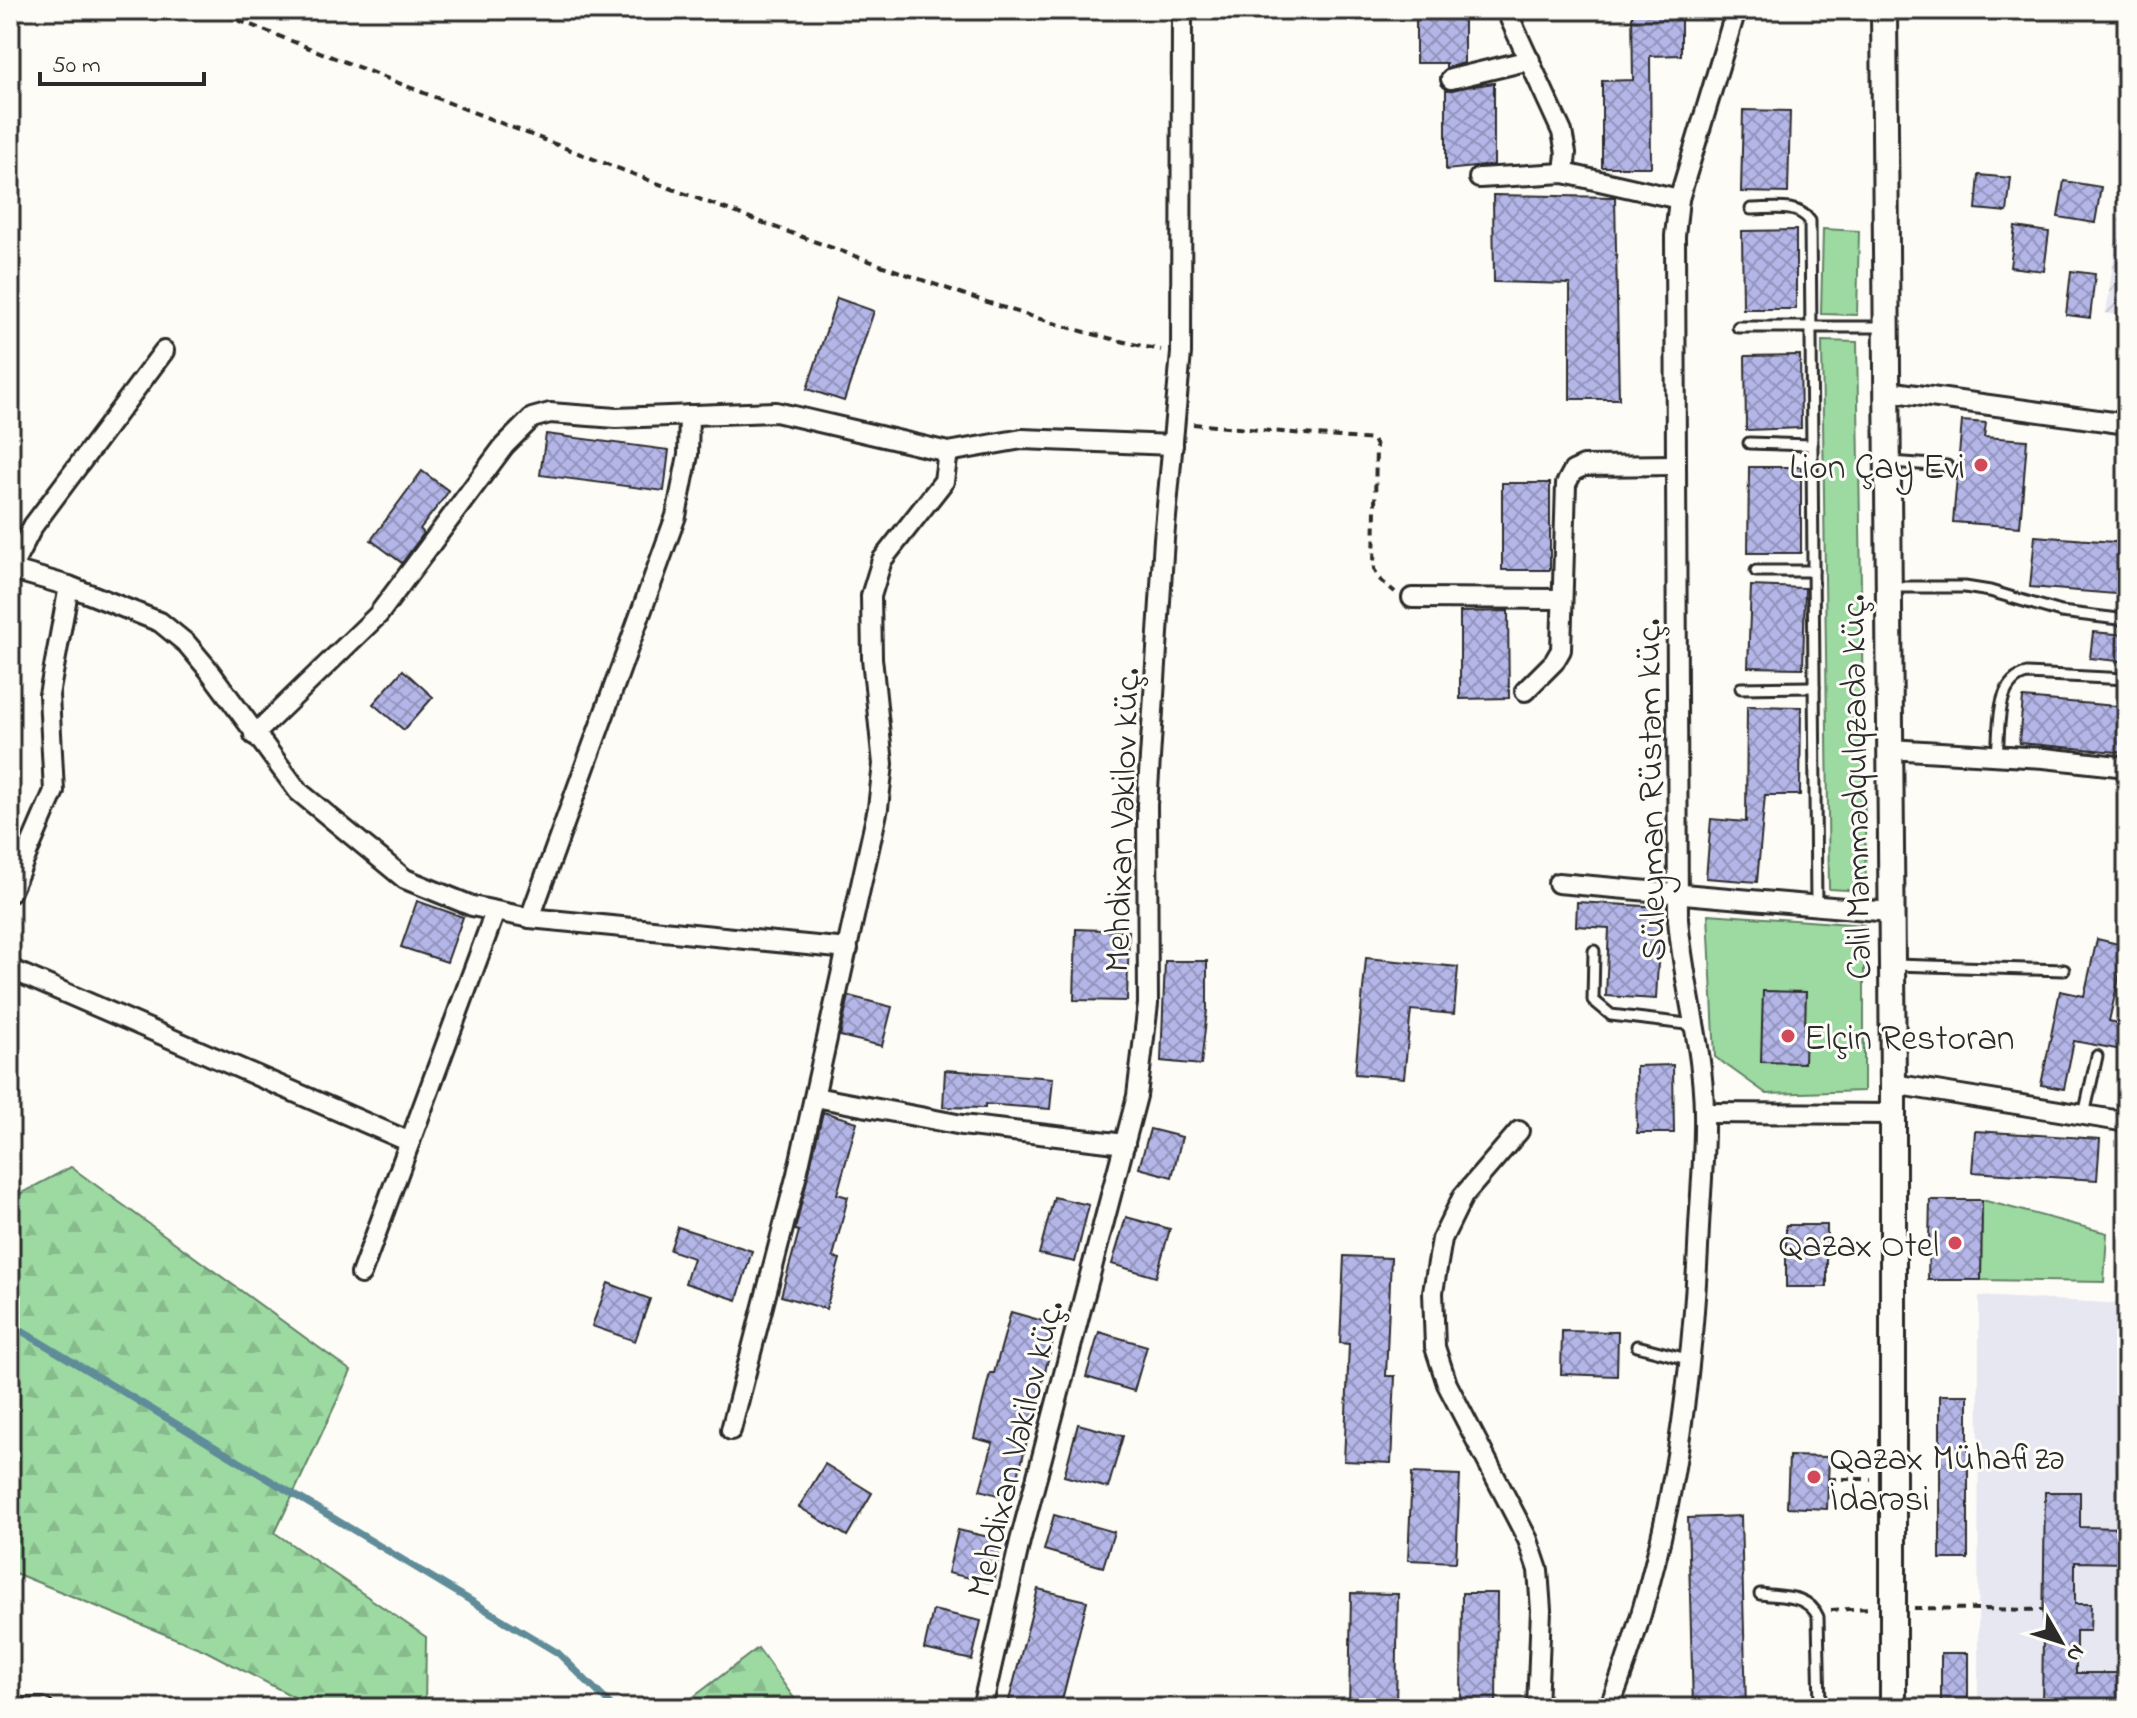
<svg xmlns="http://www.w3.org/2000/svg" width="2137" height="1718" viewBox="0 0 2137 1718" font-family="'Indie Flower',sans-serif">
  <defs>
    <pattern id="industrial-furrows" width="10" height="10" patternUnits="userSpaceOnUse" patternTransform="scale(2)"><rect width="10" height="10" fill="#e7e7f2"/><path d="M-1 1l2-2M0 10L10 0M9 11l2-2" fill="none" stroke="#c6c6d0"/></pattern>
    <pattern id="forest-firs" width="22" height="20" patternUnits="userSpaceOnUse" patternTransform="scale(2)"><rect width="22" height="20" fill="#9cdaa2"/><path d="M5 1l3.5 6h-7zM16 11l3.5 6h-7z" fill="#87bb8c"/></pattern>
    <pattern id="building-cross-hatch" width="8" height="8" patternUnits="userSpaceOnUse" patternTransform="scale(2)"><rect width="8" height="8" fill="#b4b6e8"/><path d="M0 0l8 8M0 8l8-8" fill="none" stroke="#9394bc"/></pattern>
  </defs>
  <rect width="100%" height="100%" fill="#fdfcf7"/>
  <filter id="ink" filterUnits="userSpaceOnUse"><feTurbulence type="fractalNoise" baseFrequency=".0125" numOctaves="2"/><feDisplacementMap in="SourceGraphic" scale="16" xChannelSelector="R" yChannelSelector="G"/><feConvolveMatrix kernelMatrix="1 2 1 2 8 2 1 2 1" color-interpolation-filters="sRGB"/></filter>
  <g filter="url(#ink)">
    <path fill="#e7e7f2" d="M1979,1296L2127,1304V1708H1978Z"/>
    <path fill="url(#industrial-furrows)" d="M2127,163V317L2106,313Z"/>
    <g fill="#9cdaa2" stroke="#648266" stroke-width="2">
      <path d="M1823,229L1859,231L1857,315L1821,314Z"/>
      <path d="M1822,341L1857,342L1866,891L1829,889Z"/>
      <path d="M1708,914L1864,925V1091L1767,1094L1715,1057Z"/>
      <path d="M1982,1200L2107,1233L2104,1282L1981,1280Z"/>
    </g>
    <g fill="url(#forest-firs)" stroke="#648266" stroke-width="2">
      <path d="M71,1167L351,1371L275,1533L426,1637L425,1708H315L204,1650L10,1571V1199Z"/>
      <path d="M758,1648L801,1708H679Z"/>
    </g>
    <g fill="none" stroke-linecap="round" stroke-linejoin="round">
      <path stroke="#5f8c98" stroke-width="7" d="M10,1324L558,1653L614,1708"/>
    </g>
    <g fill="url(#building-cross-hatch)" stroke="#2b2b2b" stroke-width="2">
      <path d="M1416,10H1464V63L1446,68V63H1416Z"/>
      <path d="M1632,10H1681V55L1650,56L1651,167H1602V81L1633,80Z"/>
      <path d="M1494,83V165L1446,170V90Z"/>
      <path d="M1743,110L1790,111L1788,193L1741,192Z"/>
      <path d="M1979,175L2011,178L2007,212L1976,209Z"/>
      <path d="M2064,181L2101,187L2095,223L2058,217Z"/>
      <path d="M1493,195L1615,197L1619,399H1570V284L1494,282Z"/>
      <path d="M2015,227L2049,232L2044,271L2010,267Z"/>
      <path d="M1796,230V309H1743L1742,231Z"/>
      <path d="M2071,271L2095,274L2090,318L2066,315Z"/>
      <path d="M837,298L874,311L844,401L807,389Z"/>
      <path d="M1800,355L1801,428L1746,430L1745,356Z"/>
      <path d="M1962,421L1986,423L1984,437L2027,440L2020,527L1953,522Z"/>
      <path d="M546,434L669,450L664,491L540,475Z"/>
      <path d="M1749,467H1801V553H1748Z"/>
      <path d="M422,471L449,491L420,529L424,533L402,563L371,540Z"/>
      <rect x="1502" y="483" width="48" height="87"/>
      <path d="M2035,536L2127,543V595L2030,587Z"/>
      <path d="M1751,586L1805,588L1803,668L1748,667Z"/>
      <path d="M1508,611L1509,698L1460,699V612Z"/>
      <path d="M2093,632L2127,635V662L2090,658Z"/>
      <path d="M403,670L433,697L404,730L373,704Z"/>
      <path d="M2023,698L2127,707V753L2019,743Z"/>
      <path d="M1747,706L1801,707L1800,795H1765L1757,882L1706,878L1711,819L1746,822Z"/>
      <path d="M417,901L463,917L447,962L401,947Z"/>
      <path d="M1577,902L1661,907L1656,999L1606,996L1609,928L1576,926Z"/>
      <path d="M1076,929L1129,931L1127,1001L1074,1000Z"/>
      <path d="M2097,939L2127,946V975L2120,973L2109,1021L2127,1025V1051L2074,1041L2064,1089L2041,1085L2060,991L2084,996Z"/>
      <path d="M1366,958L1458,967L1454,1014L1411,1010L1404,1078L1355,1074Z"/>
      <path d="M1165,961H1207V1010L1201,1065L1161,1061Z"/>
      <path d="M1763,991L1806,992L1804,1063L1761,1062Z"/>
      <path d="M849,996L892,1007L882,1046L840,1036Z"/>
      <path d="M1673,1065L1674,1133H1637L1636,1066Z"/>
      <path d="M945,1070L1053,1078L1050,1109L985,1104V1108L943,1107Z"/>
      <path d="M823,1112L857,1122L837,1194L848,1197L833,1257L840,1259L826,1309L781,1296L799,1231L795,1230Z"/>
      <path d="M1150,1129L1182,1137L1172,1177L1139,1168Z"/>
      <path d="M1975,1131L2100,1139L2097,1180L1972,1172Z"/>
      <path d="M1054,1197L1089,1205L1075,1262L1039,1254Z"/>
      <path d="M1930,1200H1982L1981,1280H1928Z"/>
      <path d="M1126,1217L1170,1229L1156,1277L1112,1264Z"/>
      <rect x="1786" y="1225" width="41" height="62"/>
      <path d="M678,1227L752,1251L737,1300L685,1283L693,1258L670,1250Z"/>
      <path d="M1344,1256L1391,1258L1386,1376H1395L1391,1463L1344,1461L1349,1344L1340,1343Z"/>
      <path d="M608,1283L650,1299L635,1341L592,1326Z"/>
      <path d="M1011,1312L1057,1325L1012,1499L980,1490L993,1443L974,1438L990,1373H994Z"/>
      <path d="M1562,1331L1618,1332L1617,1376L1561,1374Z"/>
      <path d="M1099,1332L1147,1346L1134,1391L1086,1377Z"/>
      <rect x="1940" y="1395" width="28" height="164"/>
      <path d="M1078,1424L1123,1436L1108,1488L1064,1476Z"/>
      <path d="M1789,1456L1829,1457L1827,1509L1787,1507Z"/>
      <path d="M825,1464L872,1493L847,1536L799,1507Z"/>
      <path d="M1412,1473L1460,1475L1456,1562L1408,1560Z"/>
      <path d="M2045,1492H2080V1527L2127,1528V1563L2075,1562V1604H2091L2090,1631H2076V1673H2127V1708L2042,1707Z"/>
      <path d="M1054,1515L1114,1532L1103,1567L1044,1550Z"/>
      <path d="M1741,1516L1746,1708H1693L1688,1518Z"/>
      <path d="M958,1530L1002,1540L993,1583L948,1573Z"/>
      <path d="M1038,1589L1087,1601L1060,1708H1007Z"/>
      <path d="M1351,1593L1398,1594L1396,1708H1349Z"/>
      <path d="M1462,1593H1497L1496,1708H1461Z"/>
      <path d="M933,1610L981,1621L972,1660L924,1649Z"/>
      <rect x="1941" y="1653" width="27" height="55"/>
    </g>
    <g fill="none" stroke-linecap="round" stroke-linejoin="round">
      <defs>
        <g id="service">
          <path d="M1751,209C1771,209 1798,203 1810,221L1816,906"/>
          <path d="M1738,327H1886"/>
          <path d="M1749,443L1812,445"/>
          <path d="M1891,462L1947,466"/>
          <path d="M1756,571H1813"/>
          <path d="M1892,587H1965L1990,591L2061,612L2127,620"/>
          <path d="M1741,688L1814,687"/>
          <path d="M1997,755C2000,727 1995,681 2027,674L2127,679"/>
          <path d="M1594,951L1593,1000L1611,1015L1695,1025"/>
          <path d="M1895,965L2064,970"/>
          <path d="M2084,1115L2097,1056"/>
          <path d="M1637,1346L1691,1360"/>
          <path d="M1760,1594C1783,1597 1808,1594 1818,1617L1820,1708"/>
        </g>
        <g id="minor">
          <path d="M1506,10L1562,132L1566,153L1564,173"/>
          <path d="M1451,79L1530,60"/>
          <path d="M1479,178L1564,173L1679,199"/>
          <path d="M1887,391L2127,424"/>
          <path d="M10,569L69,586L160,622L187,644L208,669L298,791L405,879L472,906L530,918L848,949"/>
          <path d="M11,569L33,526L164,351"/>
          <path d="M1412,598L1562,599"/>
          <path d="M1525,691L1554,662L1561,650L1566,484L1573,471L1584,466L1676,465"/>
          <path d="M254,735L378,615L504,446L532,418L550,413L616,418L776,412L948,452L1022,439L1173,445"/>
          <path d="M1889,749L2044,758L2127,767"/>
          <path d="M1558,883L1890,912"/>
          <path d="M10,893L54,791L49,695L69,586"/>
          <path d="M530,918L676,516L688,455L689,415"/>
          <path d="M10,969L410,1142"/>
          <path d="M1893,1084L2127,1122"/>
          <path d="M815,1097L962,1125L1125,1144"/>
          <path d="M1704,1113L1893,1114"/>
          <path d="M1519,1131L1463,1196L1442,1239L1433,1292L1435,1347L1447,1384L1528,1540L1538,1570L1541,1610L1537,1708"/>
          <path d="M361,1274L495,912"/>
          <path d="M731,1430L797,1174L878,808L883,764L872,658L871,596L882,560L944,481L948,452"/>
          <path d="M10,1708H43"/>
          <path d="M982,1708L1020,1541L1137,1096L1148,1004L1147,805L1164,539L1181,353L1182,10"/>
          <path d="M1609,1708C1670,1552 1692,1394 1699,1227C1701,1188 1705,1149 1704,1111C1703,1046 1683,984 1678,919L1675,236L1679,199L1736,10"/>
        </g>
        <path id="tertiary" d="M1884,10L1893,1084V1708"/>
      </defs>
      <use href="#service" stroke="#2b2b2b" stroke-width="15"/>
      <use href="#minor" stroke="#2b2b2b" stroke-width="24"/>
      <use href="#tertiary" stroke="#2b2b2b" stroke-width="30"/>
      <g stroke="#2b2b2b" stroke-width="4" stroke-dasharray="8 6" stroke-linecap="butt">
        <path d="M212,10C413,88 613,169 816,242C929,282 1043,326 1161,350"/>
        <path d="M1193,424L1373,440L1376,446L1374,569L1379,579L1395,592"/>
        <path d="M1828,1479H1871"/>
        <path d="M1914,1608L2043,1610"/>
        <path d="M1831,1610L1870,1608"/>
      </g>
      <use href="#service" stroke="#fdfcf7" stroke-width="9"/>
      <use href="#minor" stroke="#fdfcf7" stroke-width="18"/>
      <use href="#tertiary" stroke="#fdfcf7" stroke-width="24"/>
    </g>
  </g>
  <g fill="#d1495b" stroke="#fdfcf7" stroke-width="3">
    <circle cx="1981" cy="465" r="8"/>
    <circle cx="1788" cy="1036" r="8"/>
    <circle cx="1955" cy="1243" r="8"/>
    <circle cx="1814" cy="1477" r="8"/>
  </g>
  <g text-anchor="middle" stroke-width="6" stroke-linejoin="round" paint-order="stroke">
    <g font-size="36" fill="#2b2b2b" stroke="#fdfcf7" text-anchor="end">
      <text x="1965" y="478">Lion Çay Evi</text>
      <text x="1804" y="1049" text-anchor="start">Elçin Restoran</text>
      <text x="1939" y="1256">Qazax Otel</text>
      <text x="1830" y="1469" text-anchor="start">Qazax Mühafizə<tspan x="1830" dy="41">İdarəsi</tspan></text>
    </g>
    <g font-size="36" fill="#2b2b2b" stroke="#fdfcf7">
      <text transform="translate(1854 787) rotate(-91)" y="13">Cəlil Məmmədqulqzadə küç.</text>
      <text transform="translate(1649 790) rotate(-91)" y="13">Süleyman Rüstəm küç.</text>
      <text transform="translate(1120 820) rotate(-88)" y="13">Mehdixan Vəkilov küç.</text>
      <text transform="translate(1013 1448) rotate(-76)" y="13">Mehdixan Vəkilov küç.</text>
    </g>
  </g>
  <rect width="2137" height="1718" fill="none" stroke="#fdfcf7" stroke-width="40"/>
  <rect x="20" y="20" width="2097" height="1678" fill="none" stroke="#2b2b2b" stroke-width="3" filter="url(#ink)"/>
  <g transform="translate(2061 1642) rotate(129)" stroke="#fdfcf7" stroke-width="6" paint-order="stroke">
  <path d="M0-6L14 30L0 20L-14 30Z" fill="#2b2b2b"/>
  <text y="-12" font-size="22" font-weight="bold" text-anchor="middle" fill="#2b2b2b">N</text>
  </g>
  <path d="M40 72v12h164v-12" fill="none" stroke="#2b2b2b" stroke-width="4"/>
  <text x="52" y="72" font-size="24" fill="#2b2b2b" stroke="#fdfcf7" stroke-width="6" paint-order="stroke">50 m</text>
</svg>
